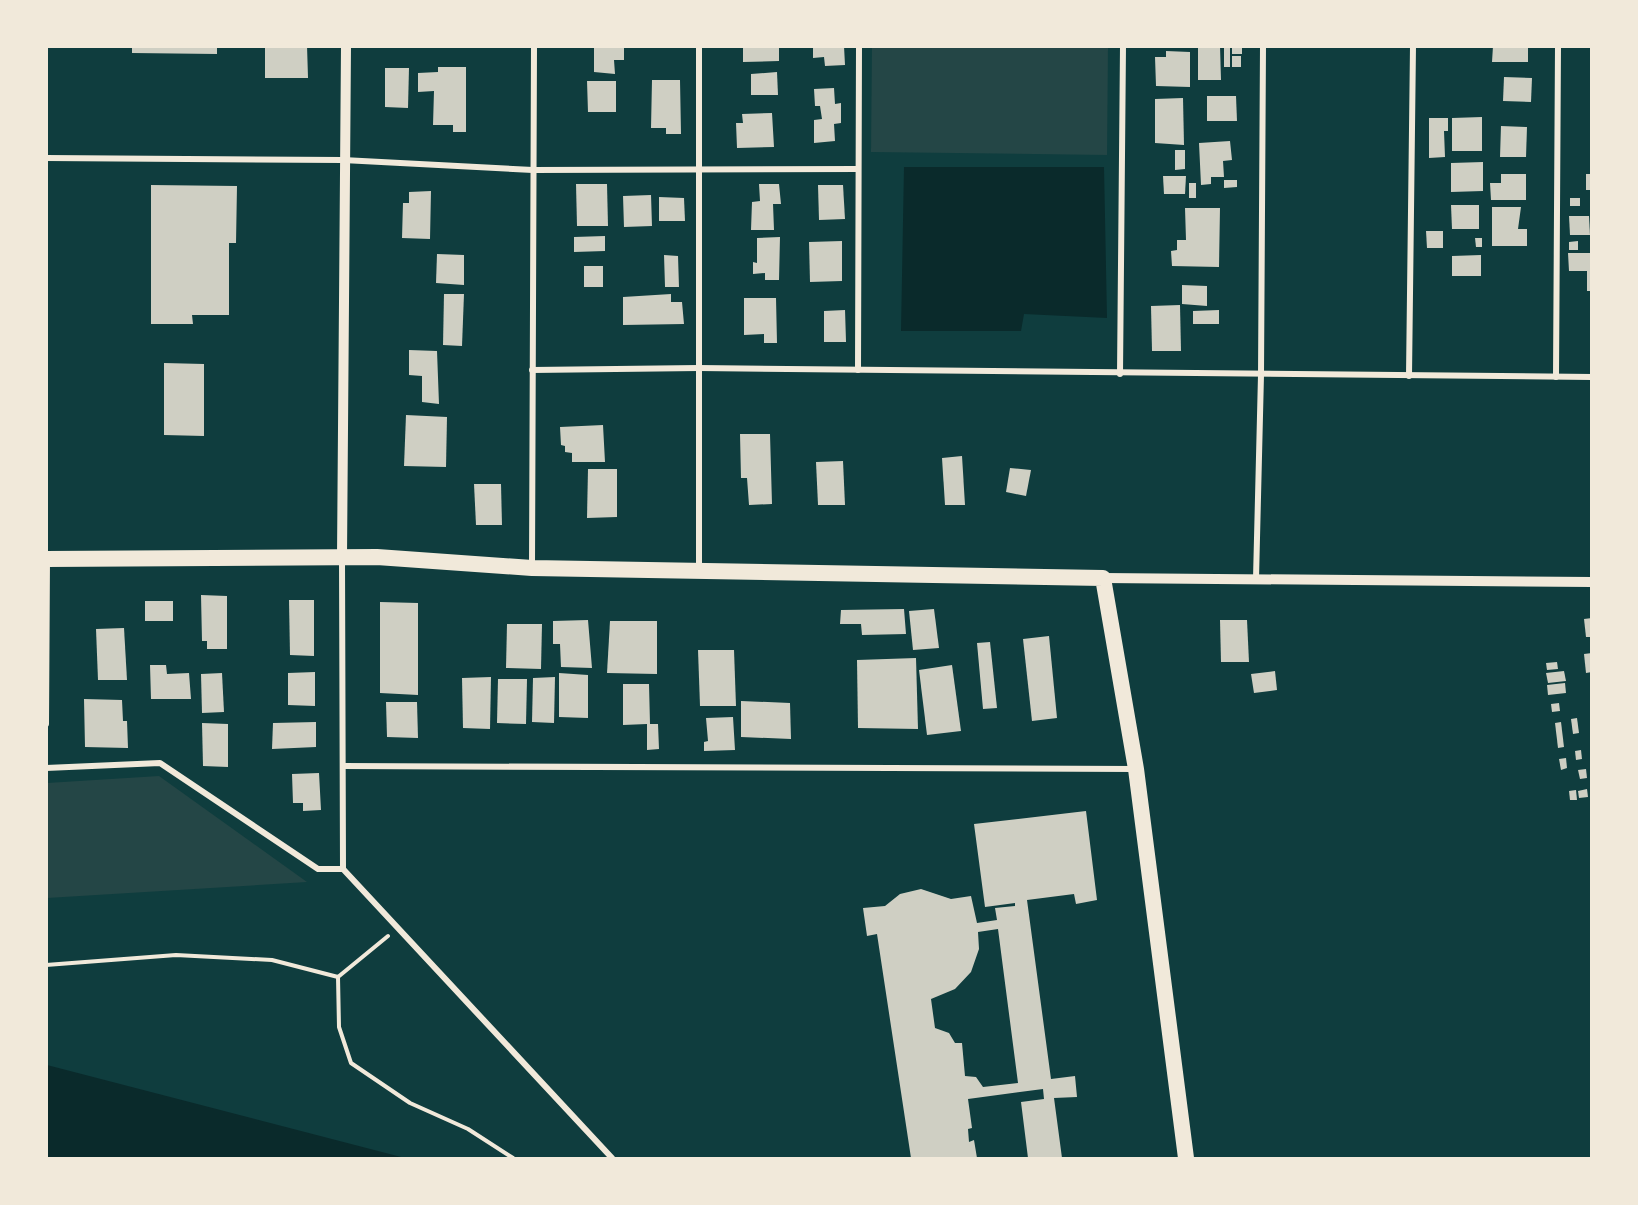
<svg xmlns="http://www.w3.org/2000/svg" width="1638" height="1205" viewBox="0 0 1638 1205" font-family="'Exo 2',sans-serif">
  <rect width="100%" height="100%" fill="#0f3d3e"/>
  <g fill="#244646">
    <path d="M872,47H1108L1107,155L871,152Z"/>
    <path d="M159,776L307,882L47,898V783Z"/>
  </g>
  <g fill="#0a2a2b">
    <path d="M904,167H1104L1107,318L1024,314L1021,331H901Z"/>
    <path d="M47,1065L405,1158H47Z"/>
  </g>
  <g fill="#cfcfc3" fill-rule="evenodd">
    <path d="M132,46H217V54L132,53Z"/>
    <path d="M265,46H307L308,78H265Z"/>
    <path d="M594,46H624V60H614L615,74L594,72Z"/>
    <path d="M743,46H779V61L743,62Z"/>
    <path d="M813,46H844L845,65L825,66L824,57L813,58Z"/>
    <path d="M1198,46H1220L1221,80H1198Z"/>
    <rect x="1224" y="46" width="6" height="21"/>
    <rect x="1232" y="46" width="10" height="8"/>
    <path d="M1493,46H1528V62H1492Z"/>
    <path d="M1166,51L1190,52V87L1156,86L1155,57H1166Z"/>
    <rect x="1232" y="56" width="9" height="11"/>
    <path d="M438,67H466V132H453V125H433L434,91L418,92V73L438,72Z"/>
    <path d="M385,68H409L408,108L385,107Z"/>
    <path d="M777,72L778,95H751V74Z"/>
    <path d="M1504,77L1532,78L1531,102L1503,101Z"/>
    <path d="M652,80H680L681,134H666V128H651Z"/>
    <path d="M587,81H616V112H588Z"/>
    <path d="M834,88L835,104L841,103V123L834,124L835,141L814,143V120L822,119L820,106H815L814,89Z"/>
    <path d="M1207,96H1236L1237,121H1207Z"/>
    <path d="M1183,98L1184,145L1155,143V99Z"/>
    <path d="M772,113L774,147L737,148L736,123H743L742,114Z"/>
    <path d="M1482,117V151H1452V118Z"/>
    <path d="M1429,118H1448V131H1444L1445,157L1429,158Z"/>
    <path d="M1501,126L1527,127L1526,157H1500Z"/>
    <path d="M1230,141L1232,160L1223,161L1224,177H1211V184L1201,185L1199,143Z"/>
    <path d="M1175,150H1185V169L1175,170Z"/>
    <path d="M1483,162V191L1451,192V163Z"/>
    <path d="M1501,174H1526V200H1491L1490,183H1501Z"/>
    <rect x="1586" y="174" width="6" height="16"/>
    <path d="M1163,176H1186L1185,194H1164Z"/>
    <path d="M1224,180H1237V187L1224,188Z"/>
    <rect x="1189" y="183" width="7" height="15"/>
    <path d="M576,184H607L608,226H577Z"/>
    <path d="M759,184H779L781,204H773L774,230H751L752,202L760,201Z"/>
    <path d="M151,185L237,186L236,243H229V315H192L193,324H151Z"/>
    <path d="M818,185H843L845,219L819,220Z"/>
    <path d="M431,191L430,239L402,238L403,203H409V192Z"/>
    <path d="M651,195L652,226L624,227L623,196Z"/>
    <path d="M659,197L684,198L685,221H659Z"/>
    <rect x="1570" y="198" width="10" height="8"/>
    <path d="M1451,205H1479V229H1452Z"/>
    <path d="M1492,207H1521L1518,229H1527V246H1492Z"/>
    <path d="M1185,208H1220L1219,267L1172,266L1171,251L1177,250V240H1186Z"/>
    <path d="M1569,216H1589L1590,235H1570Z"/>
    <path d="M1426,231H1443V248H1427Z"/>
    <path d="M605,236V251L574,252V237Z"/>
    <path d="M780,237L779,280H765V273L753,274V262L757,263V238Z"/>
    <path d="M1475,238H1482V247H1476Z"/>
    <path d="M842,241V281L810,282L809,242Z"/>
    <path d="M1578,241V250H1569V242Z"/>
    <path d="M1568,253H1592V291H1587V271H1569Z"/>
    <path d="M437,254L464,255V285L436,283Z"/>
    <path d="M664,255L678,256L679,287H665Z"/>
    <path d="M1481,255V276H1452V256Z"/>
    <rect x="584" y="266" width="19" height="21"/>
    <path d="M1182,285L1207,286V306L1182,304Z"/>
    <path d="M444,294H464L462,346L443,345Z"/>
    <path d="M671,294V302H682L684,324L623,325V297Z"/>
    <path d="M744,298H776L777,343H764V334L744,335Z"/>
    <path d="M1180,305L1181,351H1152L1151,306Z"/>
    <path d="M845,310L846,342H824V311Z"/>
    <path d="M1219,310V324H1193V311Z"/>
    <path d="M409,350L437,351L439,404L422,402V376L409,375Z"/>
    <path d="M164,363L204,364V436L164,435Z"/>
    <path d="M406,415L447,417L446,467L404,466Z"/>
    <path d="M603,425L605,462H572V453L565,452V446L561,445L560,427Z"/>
    <path d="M740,434H770L772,504L749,505L747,478H741Z"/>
    <path d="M962,456L965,505H945L942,458Z"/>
    <path d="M843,461L845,505H818L816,462Z"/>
    <path d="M1010,468L1031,470L1026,496L1006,492Z"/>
    <path d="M588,469H617V517L587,518Z"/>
    <path d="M474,484H501L502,525H476Z"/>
    <path d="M201,595L227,596V649H207V641H202Z"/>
    <path d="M289,600H314V656L290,655Z"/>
    <rect x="145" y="601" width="28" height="20"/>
    <path d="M380,602L418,603V695L380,693Z"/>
    <path d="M904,609L906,634L862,635L861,624H840L841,610Z"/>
    <path d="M934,609L939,648L913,650L909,611Z"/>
    <path d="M1592,618V637H1586L1584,619Z"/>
    <path d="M588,620L592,668L561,667L560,644H553V621Z"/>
    <path d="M1220,620H1247L1249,662H1221Z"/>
    <path d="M610,621H657V674L607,673Z"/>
    <path d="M507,624H542L541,669L506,668Z"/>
    <path d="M124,628L127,680H98L96,629Z"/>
    <path d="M1049,636L1057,718L1032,721L1023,639Z"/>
    <path d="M990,642L997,708L983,709L977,643Z"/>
    <path d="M698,650H734L736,706H700Z"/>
    <path d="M1592,653V672L1586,673L1584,654Z"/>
    <path d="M916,658L918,729L858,728L857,660Z"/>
    <path d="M1557,662L1558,669L1547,670L1546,663Z"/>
    <path d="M150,665H166L167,674L189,673L191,699H151Z"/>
    <path d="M952,665L961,731L927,735L919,670Z"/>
    <path d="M1275,671L1277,690L1254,693L1251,674Z"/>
    <path d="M1564,671L1566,681L1548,683L1546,673Z"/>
    <path d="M315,672V706L288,705V673Z"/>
    <path d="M222,673L224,712L202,713L201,674Z"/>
    <path d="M559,673L588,675V718L559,717Z"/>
    <path d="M491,677L490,729L463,728L462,678Z"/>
    <path d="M555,677L554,723L532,722L533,678Z"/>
    <path d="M498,679H527L526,724L497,723Z"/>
    <path d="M1565,683L1566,693L1548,695L1547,685Z"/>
    <path d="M623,684H649L650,724H658L659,749L647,750V724L623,725Z"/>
    <path d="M84,699L122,700L123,721H127L128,748L85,747Z"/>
    <path d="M741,701L790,703L791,739L741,737Z"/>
    <path d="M386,702H417L418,738L387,737Z"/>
    <path d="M1559,703L1560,711L1552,712L1551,704Z"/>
    <path d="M733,717L735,750L704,751V742L708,741L706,718Z"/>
    <path d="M1577,718L1579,733L1573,734L1571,719Z"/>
    <path d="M316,722V747L272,749L273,723Z"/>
    <path d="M1561,722L1564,747L1558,748L1555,723Z"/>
    <path d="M202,723L228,724V767L203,766Z"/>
    <path d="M1581,750L1582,759L1576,760L1575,751Z"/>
    <path d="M1566,758L1567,768L1561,770L1559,759Z"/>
    <path d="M1586,769L1587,778L1580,779L1578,770Z"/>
    <path d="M319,773L321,810L303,811V803H293L292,774Z"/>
    <path d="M1587,789L1588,797L1579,798L1578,791Z"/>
    <path d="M1576,790L1577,800H1570L1569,791Z"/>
    <path d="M1086,811L1097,900L1076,904L1074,894L1027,900L1051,1079L1075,1076L1077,1097L1054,1098L1062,1158H1028L1021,1102L1044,1099L1043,1089L968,1099L972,1128L968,1129L969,1142L974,1140L977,1158H911L877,934L867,936L863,908L885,906L900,894L921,889L951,899L971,896L977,923L997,920L995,908L1015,906V903L985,907L974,824ZM998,929L1018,1083L983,1087L976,1077L965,1076L962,1043H955L949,1033L935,1028L931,999L955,989L971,972L979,949L978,932Z"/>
  </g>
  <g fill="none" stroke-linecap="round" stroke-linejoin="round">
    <g stroke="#f1e9da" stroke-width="4">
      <path d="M46,965L176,955L272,960L338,977L388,936"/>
      <path d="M338,977L339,1027L351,1063L410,1103L468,1129L513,1158"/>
    </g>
    <g stroke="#f1e9da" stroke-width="6">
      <path d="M699,46V570"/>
      <path d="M46,158L343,160L533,170L858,169"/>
      <path d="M532,370L699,368L1592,377"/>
      <path d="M858,370L859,46"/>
      <path d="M1120,374L1123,46"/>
      <path d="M1409,376L1413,46"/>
      <path d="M1556,377L1558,46"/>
      <path d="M342,560L343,869L612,1158"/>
      <path d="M532,567L534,46"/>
      <path d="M1256,579L1261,375L1263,46"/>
      <path d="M46,724L47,559"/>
      <path d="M343,766L1135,769"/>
      <path d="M46,768L160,763L318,869H343"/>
    </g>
    <g stroke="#f1e9da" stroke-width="10">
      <path d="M342,557L346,46"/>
      <path d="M1103,578L1592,582"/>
    </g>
    <path stroke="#f1e9da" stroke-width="16" d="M46,559L377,557L532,568L1103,578L1136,769L1186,1158"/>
  </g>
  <rect width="1638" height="1205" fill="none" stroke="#f1e9da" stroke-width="96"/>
</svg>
